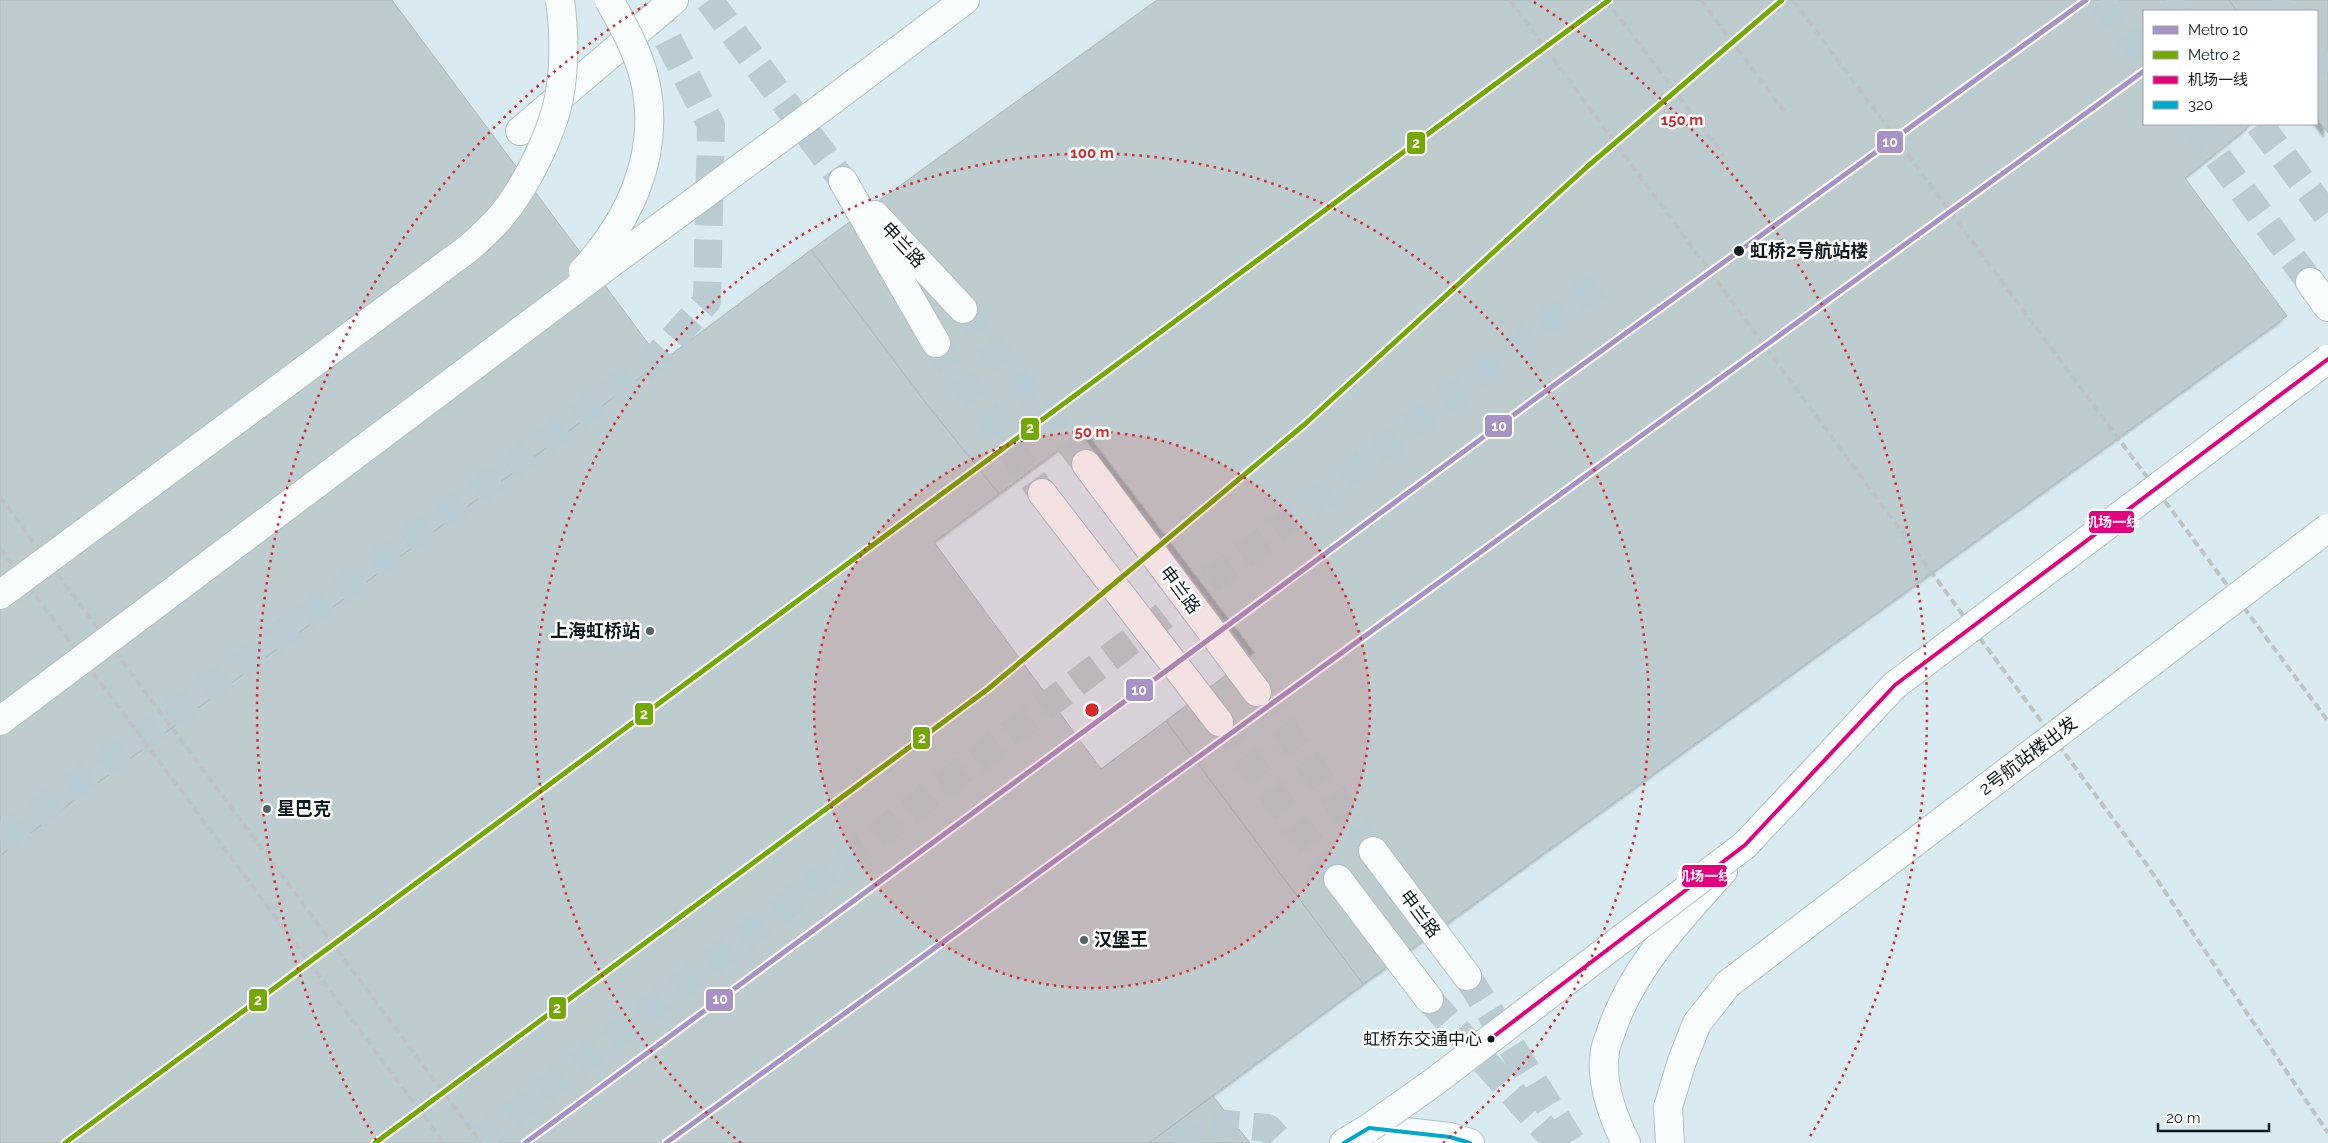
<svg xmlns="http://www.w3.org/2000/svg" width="2328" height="1143" viewBox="0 0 2328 1143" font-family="Raleway,'Noto Sans SC',sans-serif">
  <defs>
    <filter id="shadow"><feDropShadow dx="-4.5" dy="4.5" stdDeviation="1" flood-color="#0004"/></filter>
  </defs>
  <rect width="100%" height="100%" fill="#d9eaf1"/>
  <g fill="#becccf" stroke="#acbabd" filter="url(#shadow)">
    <path d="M0,0H392L662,362L0,856Z"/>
    <path d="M1157,0H2229L2237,11H2144V124H2252L2185,178L2287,316L1363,984L1166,721L1255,653L1085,430L999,494L922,398L811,250Z"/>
    <path d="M2229,0H2328V133L2317,118V11H2237Z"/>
    <path d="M811,250L922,398L999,494L934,542L1101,769L1166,721L1363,984L1149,1143H0V856Z"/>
    <path d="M1213,1096L1250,1143H1149Z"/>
  </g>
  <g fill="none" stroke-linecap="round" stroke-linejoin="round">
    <g stroke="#bacbd1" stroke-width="28" stroke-dasharray="28 14" stroke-linecap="butt">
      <path d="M709,0L843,181"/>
      <path d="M2273,0L2281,11"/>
      <path d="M2317,57L2328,71"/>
      <path d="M963,309L1086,464"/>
      <path d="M936,343L1042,493"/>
      <path d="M1257,692L1373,851"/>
      <path d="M1219,722L1338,879"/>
      <path d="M0,840L650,364L707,301L711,125L648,0"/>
      <path d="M1467,976L1572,1143"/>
      <path d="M1429,999L1557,1143"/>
      <path d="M475,1143L1603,280"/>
      <path d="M1176,1143L1204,1122L1268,1128L1282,1143"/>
    </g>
    <g stroke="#bacbd1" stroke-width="28" stroke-dasharray="28 14" stroke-linecap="butt">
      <path d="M2101,0L2144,58"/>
      <path d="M2167,0L2175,11"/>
      <path d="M2193,124L2310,282"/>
      <path d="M2259,124L2328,216"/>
    </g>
    <defs>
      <g id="minor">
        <path d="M520,131L674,0"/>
        <path d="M843,181L936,343"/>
        <path d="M875,215L963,309"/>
        <path d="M1086,464L1257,692"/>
        <path d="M1042,493L1219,722"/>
        <path d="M1373,851L1467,976"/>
        <path d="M1338,879L1429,999"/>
      </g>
      <path id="major" d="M2310,282L2328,307"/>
      <g id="highway">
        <path d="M827,104L965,0"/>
        <path d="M1344,1143L1369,1128L1450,1137L1470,1143"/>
        <path d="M1626,1143C1613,1117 1600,1081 1605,1051C1606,1044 1610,1036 1612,1029C1634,966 1679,920 1723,871"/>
        <path d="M1670,1143L1668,1107L1682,1061L1697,1023L1728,984"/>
      </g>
    </defs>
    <use href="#minor" stroke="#b2c0c6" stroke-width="30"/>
    <use href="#major" stroke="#b2c0c6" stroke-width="30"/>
    <use href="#highway" stroke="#b2c0c6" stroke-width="30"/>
    <use href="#minor" stroke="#f9fcfd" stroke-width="28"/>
    <use href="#major" stroke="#f9fcfd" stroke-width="28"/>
    <use href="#highway" stroke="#f9fcfd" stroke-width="28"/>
    <g stroke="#bfc3c5" stroke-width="4" stroke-dasharray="8 4" stroke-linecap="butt">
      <path d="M1510,0L2147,865L2328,1133"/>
      <path d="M1606,0L1724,156"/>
      <path d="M1701,0L1784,111"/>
      <path d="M1793,0L2328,721"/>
      <path d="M0,497L481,1143"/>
      <path d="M0,548L444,1143"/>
    </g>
    <defs>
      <g id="highway-bridge">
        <path d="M583,271C628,222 658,160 647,91C642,59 625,28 609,0"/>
        <path d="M0,595L469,248C479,239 490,229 499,219C525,189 554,131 560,92C565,61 564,30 560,0"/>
        <path d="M0,721L607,266L827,104"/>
        <path d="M1728,984L2328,528"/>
        <path d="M1369,1128L1434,1082L1745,845L1895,685L2328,359"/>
      </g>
    </defs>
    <use href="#highway-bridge" stroke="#b2c0c6" stroke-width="30" stroke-linecap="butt"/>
    <use href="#highway-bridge" stroke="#f9fcfd" stroke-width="28"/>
    <defs>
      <path id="bus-1" d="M1489,1040L1745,845L1895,685L2328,359"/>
      <path id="bus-2" d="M1344,1143L1369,1128L1450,1137L1470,1143"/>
    </defs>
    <use href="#bus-1" stroke="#fff" stroke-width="8"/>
    <use href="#bus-2" stroke="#fff" stroke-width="8"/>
    <use href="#bus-1" stroke="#e5007d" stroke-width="4"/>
    <use href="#bus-2" stroke="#00a9ce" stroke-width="4"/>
    <defs>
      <g id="metro-1">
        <path d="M525,1143L1546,391L2086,0"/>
        <path d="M666,1143L2144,71"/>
      </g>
      <g id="metro-2">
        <path d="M65,1143L1609,0"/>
        <path d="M375,1143L988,689L1305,424L1588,166L1782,0"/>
      </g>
    </defs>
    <use href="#metro-1" stroke="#fff" stroke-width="9"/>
    <use href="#metro-2" stroke="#fff" stroke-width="9"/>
    <use href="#metro-1" stroke="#a692c4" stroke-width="5"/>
    <use href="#metro-2" stroke="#74a807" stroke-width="5"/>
  </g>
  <circle cx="1092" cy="710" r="278" fill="#d62828" fill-opacity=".12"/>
  <g fill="none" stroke="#d62828" stroke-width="2.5" stroke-dasharray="2.5 5">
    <circle cx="1092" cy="710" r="278"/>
    <path d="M741 1143A557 557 0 1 1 1443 1143"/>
    <path d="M376 1140A835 835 0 0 1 650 2M1534 2A835 835 0 0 1 1808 1140"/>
  </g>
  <g fill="#0d191d" stroke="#fff" stroke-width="2">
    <circle cx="1739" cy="251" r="6"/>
    <circle cx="1491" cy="1039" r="4.5"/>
  </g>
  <g fill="#546267" stroke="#fff" stroke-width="2">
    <circle cx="650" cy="631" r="5"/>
    <circle cx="267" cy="809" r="5"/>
    <circle cx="1084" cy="940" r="5"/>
  </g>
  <g text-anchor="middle" stroke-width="5" stroke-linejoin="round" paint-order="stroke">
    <g font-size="17" fill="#0d191d" stroke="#fff" text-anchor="end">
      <text x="1482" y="1045">虹桥东交通中心</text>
    </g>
    <g font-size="18" fill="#0d191d" stroke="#fff">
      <text transform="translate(903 245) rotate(47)" y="6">申兰路</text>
      <text transform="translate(1180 590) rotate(53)" y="6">申兰路</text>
      <text transform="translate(2028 756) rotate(-37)" y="6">2号航站楼出发</text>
      <text transform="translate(1420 914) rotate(53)" y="6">申兰路</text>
    </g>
    <g font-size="18" font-weight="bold" fill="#0d191d" stroke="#fff" text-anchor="start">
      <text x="1750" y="257">虹桥2号航站楼</text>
    </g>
    <g font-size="18" font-weight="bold" fill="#0d191d" stroke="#fff" text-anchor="start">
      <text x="640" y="637" text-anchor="end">上海虹桥站</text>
      <text x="277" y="815">星巴克</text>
      <text x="1094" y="946">汉堡王</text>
    </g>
  </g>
  <circle cx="1092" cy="710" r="8" fill="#d62828" stroke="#fff" stroke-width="2.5"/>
  <g font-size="15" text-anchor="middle" font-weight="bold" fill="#d62828" stroke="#fff" stroke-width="5" stroke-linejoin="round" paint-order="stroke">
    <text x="1682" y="125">150 m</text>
    <text x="1092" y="158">100 m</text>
    <text x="1092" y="437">50 m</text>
  </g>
  <g stroke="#fff" stroke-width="2">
    <rect x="1876" y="130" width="28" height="24" rx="5" fill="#a692c4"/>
    <rect x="1406" y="131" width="20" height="24" rx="5" fill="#74a807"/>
    <rect x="1484" y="414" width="29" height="24" rx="5" fill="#a692c4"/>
    <rect x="1020" y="417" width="20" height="24" rx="5" fill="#74a807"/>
    <rect x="2088" y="510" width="47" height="24" rx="5" fill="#e5007d"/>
    <rect x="1125" y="678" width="29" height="24" rx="5" fill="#a692c4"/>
    <rect x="634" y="702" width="20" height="24" rx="5" fill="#74a807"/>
    <rect x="912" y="726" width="19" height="24" rx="5" fill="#74a807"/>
    <rect x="1681" y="864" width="47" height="24" rx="5" fill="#e5007d"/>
    <rect x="705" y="988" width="29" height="24" rx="5" fill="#a692c4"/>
    <rect x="248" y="988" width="20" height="24" rx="5" fill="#74a807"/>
    <rect x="548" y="996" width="19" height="24" rx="5" fill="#74a807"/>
  </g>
  <g font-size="14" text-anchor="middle" font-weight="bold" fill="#fff">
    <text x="1890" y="147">10</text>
    <text x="1416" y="148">2</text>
    <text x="1499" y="431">10</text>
    <text x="1030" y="433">2</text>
    <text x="2112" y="527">机场一线</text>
    <text x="1139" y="695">10</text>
    <text x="644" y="719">2</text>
    <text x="922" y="743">2</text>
    <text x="1704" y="881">机场一线</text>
    <text x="720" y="1004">10</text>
    <text x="258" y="1005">2</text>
    <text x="557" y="1013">2</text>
  </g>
  <rect x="2143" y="10" width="175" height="115" fill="#ffffff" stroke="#9ea3a5"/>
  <rect x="2153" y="26" width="25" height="8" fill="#a692c4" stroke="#9ea3a5"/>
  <text x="2188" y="35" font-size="15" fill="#0d191d">Metro 10</text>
  <rect x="2153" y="51" width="25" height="8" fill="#74a807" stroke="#9ea3a5"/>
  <text x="2188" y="60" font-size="15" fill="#0d191d">Metro 2</text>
  <rect x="2153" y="76" width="25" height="8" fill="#e5007d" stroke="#9ea3a5"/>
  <text x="2188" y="85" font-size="15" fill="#0d191d">机场一线</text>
  <rect x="2153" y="101" width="25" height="8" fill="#00a9ce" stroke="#9ea3a5"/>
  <text x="2188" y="110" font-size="15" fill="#0d191d">320</text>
  <path d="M2158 1123v8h111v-8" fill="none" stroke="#0d191d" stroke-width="2.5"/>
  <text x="2166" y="1123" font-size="15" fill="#0d191d" stroke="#ffffff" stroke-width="4" paint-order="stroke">20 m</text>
</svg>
